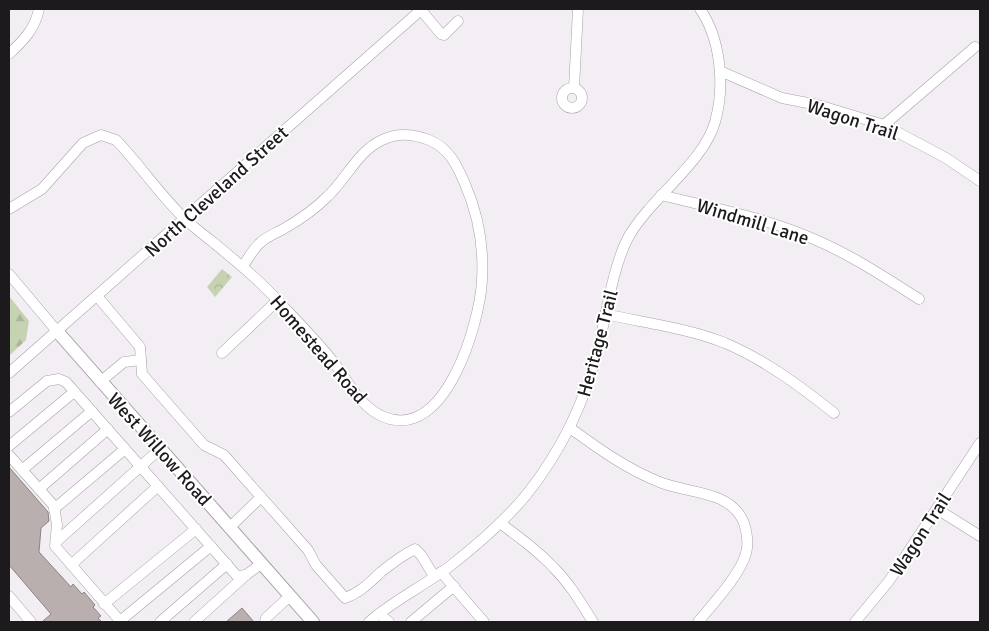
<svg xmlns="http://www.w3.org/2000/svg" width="989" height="631" viewBox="0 0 989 631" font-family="Signika,sans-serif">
  <defs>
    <pattern id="forest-firs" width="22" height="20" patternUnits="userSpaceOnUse" patternTransform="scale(1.25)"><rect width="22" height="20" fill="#c5d3b2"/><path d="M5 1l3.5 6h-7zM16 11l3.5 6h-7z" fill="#a9b598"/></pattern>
    <pattern id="park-crowns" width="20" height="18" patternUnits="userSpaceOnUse" patternTransform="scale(1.25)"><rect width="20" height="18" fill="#c5d3b2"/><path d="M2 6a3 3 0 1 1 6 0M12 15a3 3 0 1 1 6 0" fill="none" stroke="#a9b598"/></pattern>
  </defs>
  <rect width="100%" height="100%" fill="#f3edf4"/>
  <path fill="url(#forest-firs)" d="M9,296L29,321L26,340L9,356Z"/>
  <path fill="url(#park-crowns)" d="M222,269L232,277L215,297L207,287Z"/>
  <g fill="#b9afaf" stroke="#8c8383">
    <path d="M9,467L48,512L49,521L41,528L39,552L71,587L73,584L82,594L84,592L95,605L93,607L101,616L98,618L102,622H42L51,614L9,565Z"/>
    <path d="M242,608L254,622H226Z"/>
  </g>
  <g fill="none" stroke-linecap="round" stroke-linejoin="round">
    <defs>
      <g id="minor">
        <path d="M421,10L441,34L444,35L458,21"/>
        <path d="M9,54C23,41 35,29 39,9"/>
        <path d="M720,71L782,98L818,105L884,125L946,158L980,181"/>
        <circle cx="572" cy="98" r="10"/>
        <path d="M574,88L578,9"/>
        <path d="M884,125L975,47"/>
        <path d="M661,195C713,208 767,218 816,240C853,256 886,278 919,299"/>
        <path d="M9,209L42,189L83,143L101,135L116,140C140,165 160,195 184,218C193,227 204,235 214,243C237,262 259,280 279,302C298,322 318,342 335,364C349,383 361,408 384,417C446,442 480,322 482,280C484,248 478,214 465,184C457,165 449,148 429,140C413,134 398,132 382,140C358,151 347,178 328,196C316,208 301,219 285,228C277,233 267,236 260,243C253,249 248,259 243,266"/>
        <path d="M9,274L56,330"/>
        <path d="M97,296L140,347L142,374L204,445L224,455L308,550L316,565L345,598C360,593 370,582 381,572C392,563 403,555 415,549L421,555L434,576"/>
        <path d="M605,314C645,323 687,328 725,343C765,360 800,386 834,413"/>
        <path d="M222,353L278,300"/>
        <path d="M9,373L422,9"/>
        <path d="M100,382L124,362L141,360"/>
        <path d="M9,412L47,381L59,379L66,382L237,576L246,575L261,564"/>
        <path d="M570,428C599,449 628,470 662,483C681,490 702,491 720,499C731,504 740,513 744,523C747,533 749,543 746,553C741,574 712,605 698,622"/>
        <path d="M9,446L74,392"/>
        <path d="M9,455L54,506L57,525L55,546L121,622"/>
        <path d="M22,470L92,411"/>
        <path d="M39,489L108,429"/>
        <path d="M54,509L125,449"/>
        <path d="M937,509L980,536"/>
        <path d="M500,523C519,537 538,551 554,568C570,584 581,603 593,622"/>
        <path d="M229,528L261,497"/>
        <path d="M56,542L160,449"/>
        <path d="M71,565L158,486"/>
        <path d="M441,572L484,622"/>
        <path d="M9,596L31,622"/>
        <path d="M104,604L196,529"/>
        <path d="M379,614L389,622"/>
        <path d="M120,621L211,546"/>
        <path d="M160,622L227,564"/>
        <path d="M194,622L246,575"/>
        <path d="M265,622L266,618L290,596"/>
        <path d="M369,622C394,600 424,586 450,566C477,545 505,521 527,494C561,451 585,402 598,349C606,316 613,265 629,236C651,198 704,162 715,122C725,87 721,39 700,9"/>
        <path d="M411,622L454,586"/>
        <path d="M855,622L889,581L980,443"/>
      </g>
      <path id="major" d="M56,330L313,622"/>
    </defs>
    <use href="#minor" stroke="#a7a2a8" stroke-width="11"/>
    <use href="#major" stroke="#a7a2a8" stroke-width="14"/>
    <use href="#minor" stroke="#fff" stroke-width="10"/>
    <use href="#major" stroke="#fff" stroke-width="12"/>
  </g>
  <g text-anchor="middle" stroke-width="4" stroke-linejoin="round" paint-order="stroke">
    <g font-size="19" fill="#1c1a1c" stroke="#fff">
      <text transform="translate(853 119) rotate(18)" y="7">Wagon Trail</text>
      <text transform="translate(216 191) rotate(-42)" y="7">North Cleveland Street</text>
      <text transform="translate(753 221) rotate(17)" y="7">Windmill Lane</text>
      <text transform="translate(597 343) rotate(-75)" y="7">Heritage Trail</text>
      <text transform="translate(319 349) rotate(49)" y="7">Homestead Road</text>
      <text transform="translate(160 449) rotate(48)" y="7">West Willow Road</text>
      <text transform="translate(920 534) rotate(-57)" y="7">Wagon Trail</text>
    </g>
  </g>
  <rect width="989" height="631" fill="none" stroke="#1c1a1c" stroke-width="20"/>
</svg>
